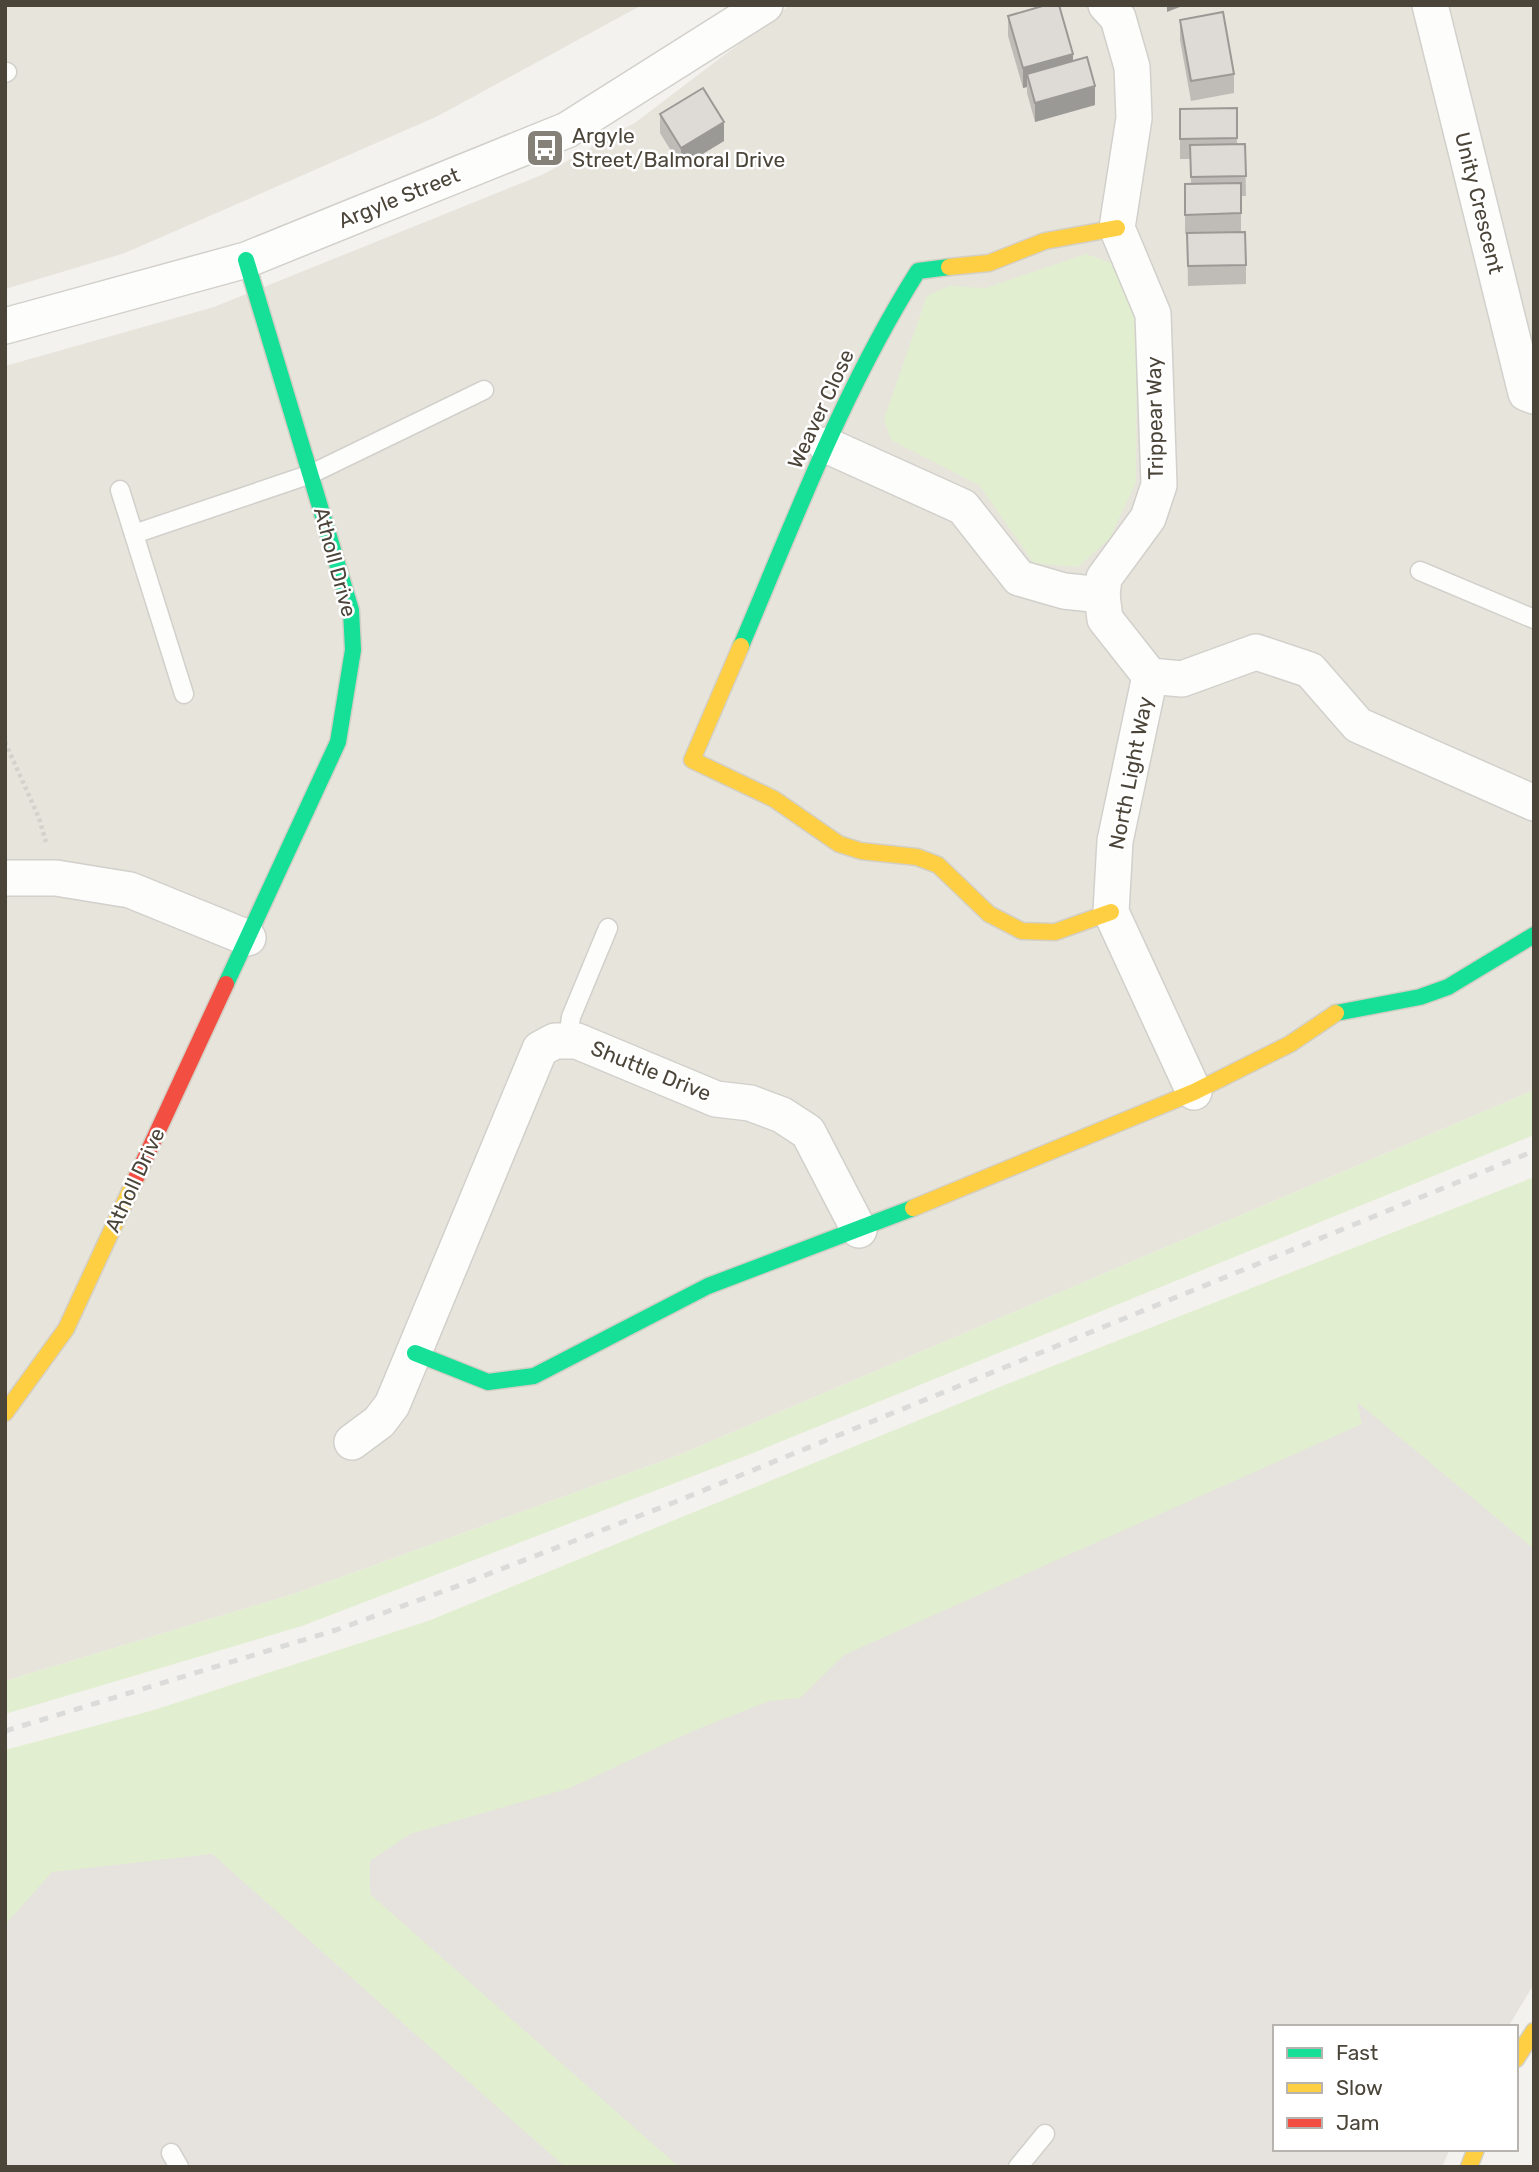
<svg xmlns="http://www.w3.org/2000/svg" width="1539" height="2172" viewBox="0 0 1539 2172" font-family="Rubik,sans-serif">
  <rect width="100%" height="100%" fill="#f4f2ee"/>
  <g fill="#e7e4dc">
    <path d="M5,5H642L438,116L125,253L5,289Z"/>
    <path d="M790,5H1534V1090L679,1455L297,1593L5,1681V366L214,307L544,174L636,122Z"/>
  </g>
  <path fill="#e6e2de" d="M1534,1304V1984L1508,2027H1275V2149H1450L1442,2167H5V1804Z"/>
  <g fill="#e1eecf">
    <path d="M1086,254L1114,264L1137,313L1136,482L1110,538L1078,567L1034,563L979,485L891,440L884,419L927,296L949,286L986,288Z"/>
    <path d="M1534,1090V1135L748,1455L302,1626L5,1714V1681L297,1593L679,1455Z"/>
    <path d="M1534,1177V1549L1357,1402L1362,1424L844,1655L800,1698L769,1701L693,1731L570,1788L410,1834L370,1861V1894L679,2167H565L212,1854L52,1872L5,1925V1750L154,1710L428,1621L1007,1384Z"/>
  </g>
  <g fill="none" stroke-linecap="round" stroke-linejoin="round">
    <defs>
      <g id="lane">
        <path d="M5,73L7,72"/>
        <path d="M120,490L184,694"/>
        <path d="M134,534L311,474L484,390"/>
        <path d="M1420,571L1534,619"/>
        <path d="M568,1041L571,1017L608,928"/>
        <path d="M171,2153L179,2167"/>
        <path d="M1018,2167L1045,2134"/>
      </g>
      <g id="street">
        <path d="M1106,5L1118,18L1132,67L1134,118L1117,228L1153,314L1159,485L1148,518L1104,578L1102,595L1105,619L1150,676L1182,679L1256,652L1310,670L1358,725L1534,803"/>
        <path d="M1430,5L1526,393L1534,396"/>
        <path d="M5,326L246,260L567,130L765,5"/>
        <path d="M826,445L963,507L1019,578L1064,591L1102,595"/>
        <path d="M1150,676L1115,841L1111,912L1194,1092"/>
        <path d="M5,878H56L130,890L248,938"/>
        <path d="M352,1442L379,1422L392,1405L540,1049L555,1041H577L716,1099L750,1103L782,1115L808,1132L859,1230"/>
      </g>
      <g id="fast">
        <path d="M741,646C795,519 844,388 918,271L949,267"/>
        <path d="M226,984L338,742L353,650L351,610L246,260"/>
        <path d="M1336,1013L1420,997L1448,987L1534,935"/>
        <path d="M415,1353L488,1382L534,1376L708,1286L913,1208"/>
      </g>
      <g id="slow">
        <path d="M949,267L989,263L1045,241L1117,228"/>
        <path d="M741,646L692,760L774,799L839,844L861,851L917,857L938,865L989,914L1022,931L1055,932L1111,912"/>
        <path d="M913,1208L1194,1092L1290,1044L1336,1013"/>
        <path d="M5,1413L66,1329L136,1178"/>
        <path d="M1516,2059L1534,2031"/>
        <path d="M1469,2167L1476,2149"/>
      </g>
      <path id="jam" d="M136,1178L226,984"/>
    </defs>
    <use href="#lane" stroke="#d2d0cb" stroke-width="21"/>
    <use href="#street" stroke="#d2d0cb" stroke-width="38"/>
    <use href="#fast" stroke="#d3cfc5" stroke-width="19"/>
    <use href="#slow" stroke="#d3cfc5" stroke-width="19"/>
    <use href="#jam" stroke="#d3cfc5" stroke-width="19"/>
    <path stroke="#d3d2cc" stroke-width="4.5" stroke-dasharray="3.5 3.5" stroke-linecap="butt" d="M5,742L39,818L46,842"/>
    <use href="#lane" stroke="#fdfdfc" stroke-width="18"/>
    <use href="#street" stroke="#fdfdfc" stroke-width="35"/>
    <use href="#fast" stroke="#16e098" stroke-width="16"/>
    <use href="#slow" stroke="#ffcf43" stroke-width="16"/>
    <use href="#jam" stroke="#f24e42" stroke-width="16"/>
    <path stroke="#dbdbda" stroke-width="5" stroke-dasharray="9 9" stroke-linecap="butt" d="M5,1731L336,1630L447,1590L675,1502L1534,1151"/>
  </g>
  <g fill="#bfbcb8">
    <path d="M1008,16L1073,61L1095,105L1035,122L1027,93V87L1023,88L1008,36Z"/>
    <path d="M1180,20L1234,74V93L1191,101L1180,40Z"/>
    <path d="M1237,108V145L1245,144L1246,196H1241V232L1246,265V284L1188,286L1187,234H1185V184H1191L1190,159H1180V109Z"/>
    <path d="M660,114L724,141L681,167L660,133Z"/>
  </g>
  <g fill="#9b9996">
    <path d="M1167,5H1185L1167,12Z"/>
    <path d="M1073,54V73L1027,74V87L1023,88V68Z"/>
    <path d="M1095,86V105L1035,122V103Z"/>
    <path d="M724,122V141L681,167V148Z"/>
  </g>
  <g fill="#dedbd6" stroke="#9b9996" stroke-width="2">
    <path d="M1046,5H1059L1073,54L1023,68L1008,16Z"/>
    <path d="M1223,12L1234,74L1191,81L1180,20Z"/>
    <path d="M1087,57L1095,86L1035,103L1027,74Z"/>
    <path d="M703,88L724,122L681,148L660,114Z"/>
    <path d="M1237,108V138L1180,139V109Z"/>
    <path d="M1245,144L1246,176L1191,177L1190,145Z"/>
    <path d="M1241,183V213L1185,215V184Z"/>
    <path d="M1245,232L1246,265L1188,266L1187,233Z"/>
  </g>
  <defs>
    <symbol id="bus-square" viewBox="-11 -11 22 22"><rect x="-9" y="-9" width="18" height="18" rx="4" fill="#868178" stroke="#fff"/><path d="M-5-6H5V4H4V6H2V4H-2V6H-4V4H-5ZM-3.5-4V0h7V-4ZM-3.5 1.2v1.5H-2V1.2ZM2 1.2v1.5H3.5V1.2Z" fill="#fff"/></symbol>
  </defs>
  <g fill-rule="evenodd">
    <use href="#bus-square" x="523" y="126" width="44" height="44"/>
  </g>
  <g text-anchor="middle" stroke-width="5" stroke-linejoin="round" paint-order="stroke">
    <g font-size="21" fill="#4b4439" stroke="#fff" text-anchor="start">
      <text x="572" y="143">Argyle<tspan x="572" dy="24">Street/Balmoral Drive</tspan></text>
    </g>
    <g font-size="21" fill="#4b4439" stroke="#fff">
      <text transform="translate(399 198) rotate(-22)" y="7">Argyle Street</text>
      <text transform="translate(1479 203) rotate(76)" y="7">Unity Crescent</text>
      <text transform="translate(821 409) rotate(-65)" y="7">Weaver Close</text>
      <text transform="translate(1155 418) rotate(-91)" y="7">Trippear Way</text>
      <text transform="translate(335 562) rotate(75)" y="7">Atholl Drive</text>
      <text transform="translate(1131 773) rotate(-79)" y="7">North Light Way</text>
      <text transform="translate(651 1071) rotate(22)" y="7">Shuttle Drive</text>
      <text transform="translate(135 1180) rotate(-65)" y="7">Atholl Drive</text>
    </g>
  </g>
  <rect width="1539" height="2172" fill="none" stroke="#4b4439" stroke-width="14"/>
  <rect x="1273" y="2025" width="245" height="126" fill="#ffffff" stroke="#b7b4b0" stroke-width="2"/>
  <rect x="1287" y="2048" width="35" height="10" fill="#16e098" stroke="#b7b4b0" stroke-width="2"/>
  <text x="1336" y="2060" font-size="21" fill="#4b4439">Fast</text>
  <rect x="1287" y="2083" width="35" height="10" fill="#ffcf43" stroke="#b7b4b0" stroke-width="2"/>
  <text x="1336" y="2095" font-size="21" fill="#4b4439">Slow</text>
  <rect x="1287" y="2118" width="35" height="10" fill="#f24e42" stroke="#b7b4b0" stroke-width="2"/>
  <text x="1336" y="2130" font-size="21" fill="#4b4439">Jam</text>
</svg>
